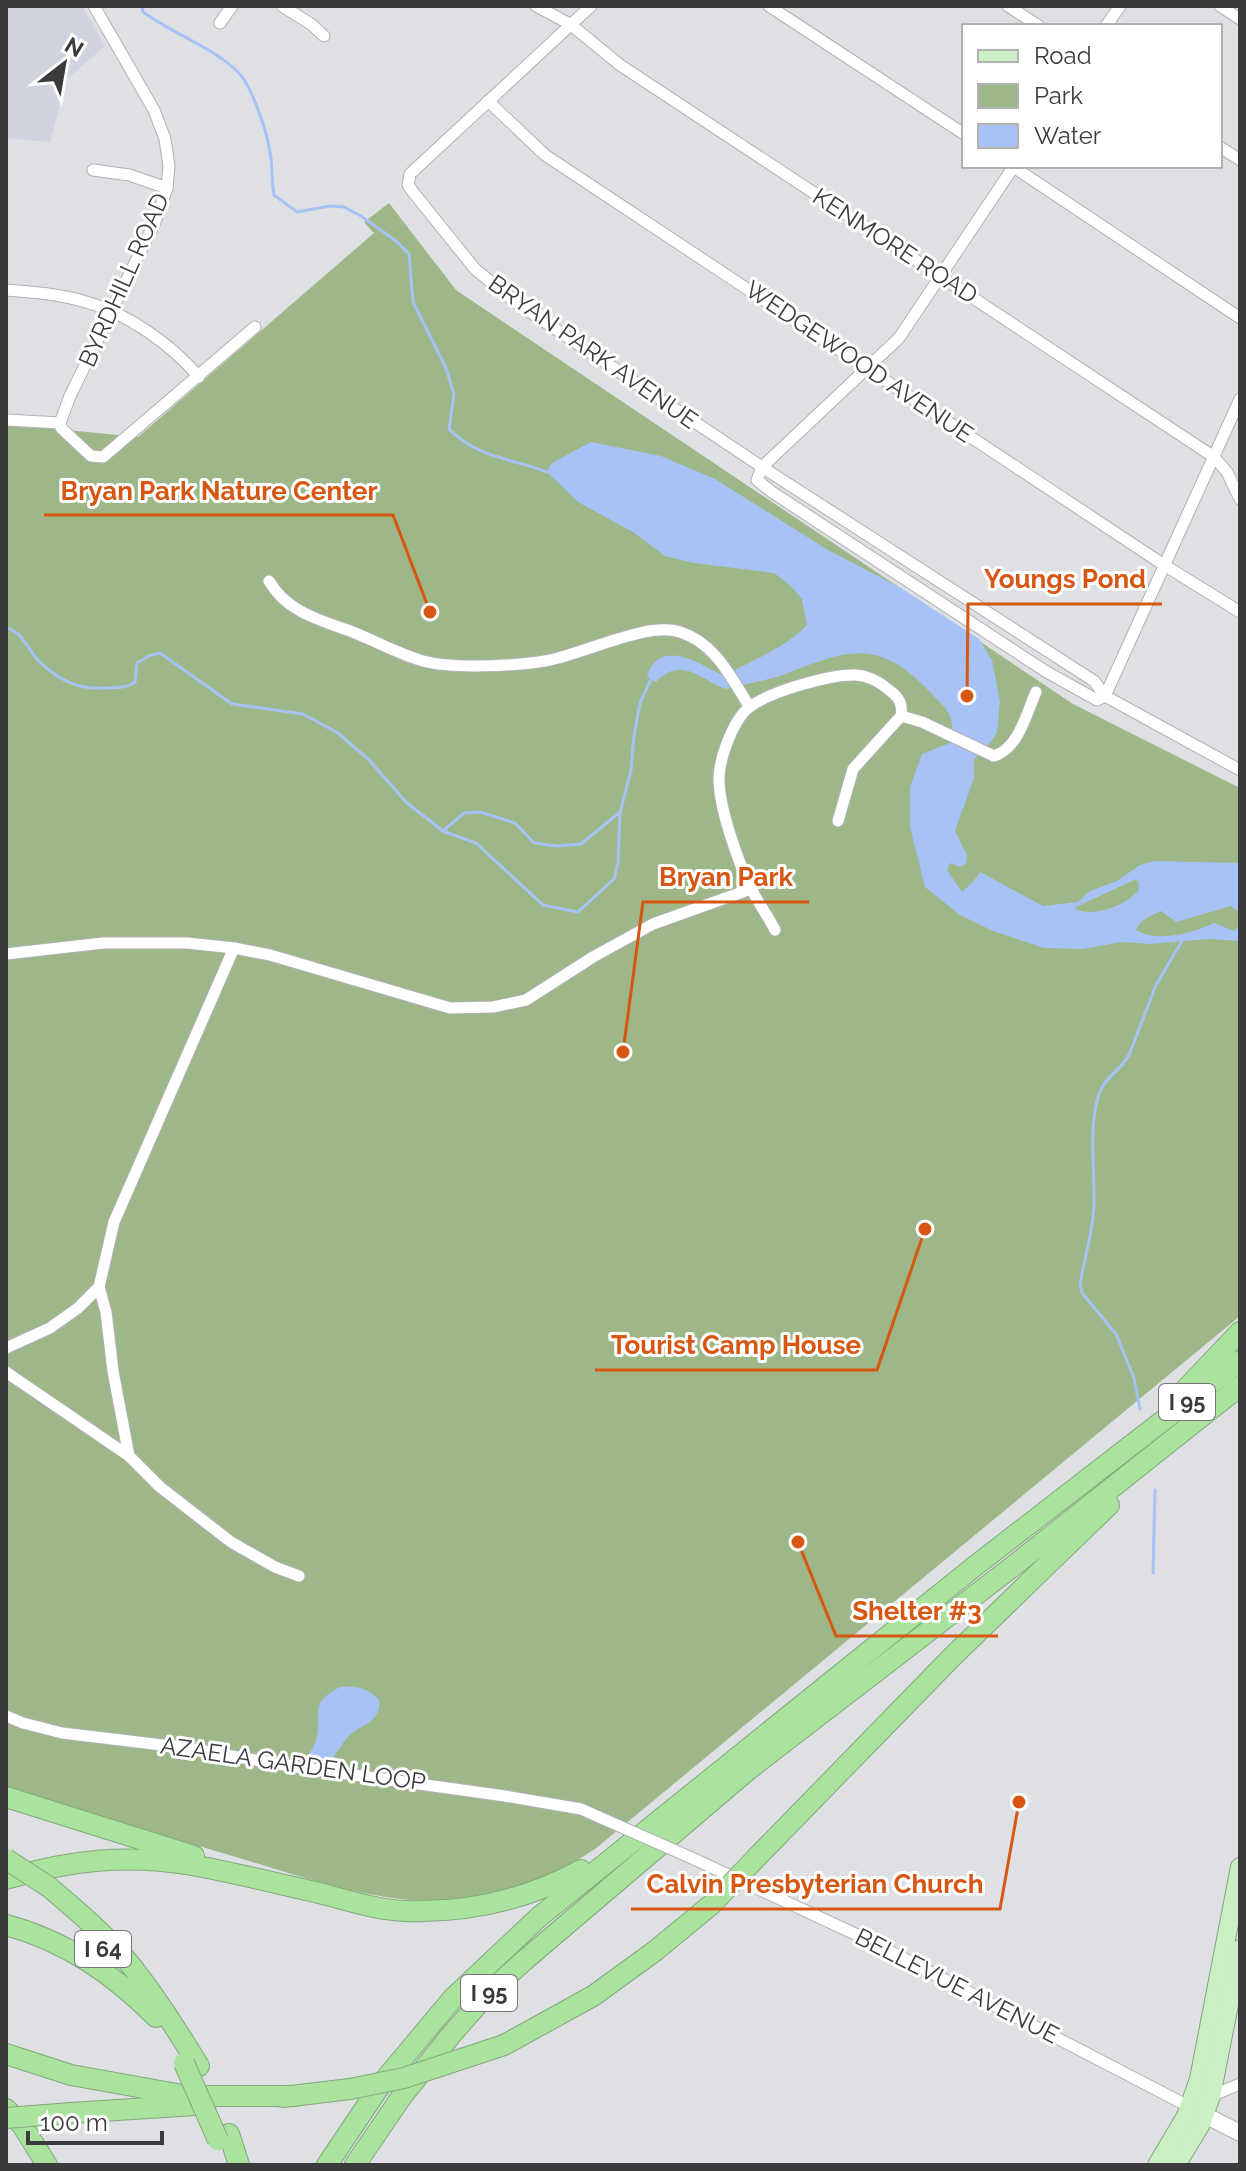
<svg xmlns="http://www.w3.org/2000/svg" width="1246" height="2171" viewBox="0 0 1246 2171" font-family="Raleway,sans-serif">
  <rect width="100%" height="100%" fill="#dfe0e4"/>
  <path fill="#d0d4df" d="M6,6H82L105,46L67,79L50,142L6,138Z"/>
  <path fill="#9eb789" d="M389,203L456,290L1073,704L1240,788V1316L595,1849C462,1937 367,1896 229,1855C155,1833 81,1811 6,1791V424L138,437L374,233L364,222Z"/>
  <g fill="#a7c2f5" fill-rule="evenodd">
    <path d="M591,442L661,456L715,479L828,550L901,588L979,639L992,660L1000,702L997,732L991,742L974,759V778L955,831L967,855L966,864L959,867L950,863L947,870L962,892L973,882L980,872L1043,906L1078,902L1090,891L1117,881L1140,865L1155,861L1240,863V913L1231,906L1176,922L1161,911C1151,916 1140,919 1136,930C1156,943 1194,933 1214,923L1234,931L1240,924V941L1208,939L1150,944L1121,942L1083,949L1044,948L993,931L960,915L925,887L910,827V787L922,754L950,743C956,714 948,711 929,691C878,637 847,650 785,674C766,681 745,684 725,689C699,678 681,656 656,682L647,676C661,636 701,665 724,676C752,660 786,648 807,625L802,599L790,585L774,573L694,563L665,556L633,532L578,502L547,472L552,463ZM1134,880L1138,881L1139,889C1129,905 1091,919 1074,908Z"/>
    <path d="M340,1687C355,1685 368,1688 379,1700C382,1723 359,1724 347,1738C341,1745 337,1753 331,1760L328,1762L314,1759L309,1754C312,1749 316,1742 317,1736C322,1711 308,1704 340,1687Z"/>
  </g>
  <g fill="none" stroke-linecap="round" stroke-linejoin="round">
    <g stroke="#a7c2f5" stroke-width="3">
      <path d="M142,6L143,12C173,34 211,46 238,72C252,86 267,132 270,152C273,166 271,181 274,195L297,212L330,206L344,207L361,216L396,241L409,254L413,302L446,368L454,394L449,429C478,458 510,458 547,472"/>
      <path d="M6,628C23,632 26,647 37,659C55,678 78,690 104,688C115,687 126,689 135,682L137,663L149,656L160,653L232,704L303,714L338,733L369,760L407,803L443,831L476,843L543,905L578,912L614,879L618,863L620,813L631,770L634,736L640,703L651,679"/>
      <path d="M443,831L464,813L480,812L515,823L534,843L557,846L581,844L619,813"/>
      <path d="M1140,1409L1134,1378L1116,1334L1082,1293L1080,1285C1084,1259 1093,1232 1094,1205C1095,1171 1088,1127 1099,1094C1104,1078 1121,1070 1129,1055L1156,985L1182,941"/>
      <path d="M1153,1573L1155,1490"/>
    </g>
    <defs>
      <g id="street">
        <path d="M282,6L311,24L324,36"/>
        <path d="M536,6L570,24L620,65L1214,457L1227,472L1240,499"/>
        <path d="M591,6L410,174L408,185L413,192L475,269L518,304L762,467L1094,681L1105,696L1240,770"/>
        <path d="M769,6L964,134"/>
        <path d="M1008,6L1039,26"/>
        <path d="M1220,6L1240,19"/>
        <path d="M220,23L232,6"/>
        <path d="M1106,26L1120,6"/>
        <path d="M488,101L545,155L1164,565L1240,612"/>
        <path d="M1220,147L1240,160"/>
        <path d="M1012,166L1240,318"/>
        <path d="M1014,166L899,338L762,467L757,480L772,492L1045,671L1097,700L1105,696"/>
        <path d="M93,170L129,175L167,188"/>
        <path d="M6,290C33,292 60,294 86,302C127,313 171,344 199,377"/>
        <path d="M6,420L60,423"/>
        <path d="M60,423L70,396L155,222L167,188L169,166L165,139L154,110L94,6"/>
        <path d="M60,423L61,428L91,456L103,457L255,327"/>
        <path d="M269,581C286,611 319,620 350,631C374,640 398,654 423,661C452,669 515,666 545,661C582,655 646,621 680,632C715,643 731,677 749,706"/>
        <path d="M1105,696L1240,399"/>
        <path d="M901,716L922,722L994,756C1019,748 1026,714 1036,692"/>
        <path d="M775,930C768,916 758,903 751,888C738,862 718,805 719,777C720,757 734,717 751,706C772,691 831,674 856,675C869,676 880,682 889,690C899,697 903,704 901,716L853,769L838,821"/>
        <path d="M6,954L103,943H187L234,948L270,955L450,1008L493,1007L526,1000L593,957L653,924L751,889"/>
        <path d="M99,1287L106,1312L113,1371L129,1456"/>
        <path d="M6,1348L50,1328L78,1308L99,1287L114,1222L234,948"/>
        <path d="M6,1372L129,1456L160,1487L231,1542L275,1567L299,1576"/>
        <path d="M6,1716L23,1723L62,1733L179,1747L290,1766L505,1796L581,1809L599,1817"/>
        <path d="M694,1859L868,1940L1190,2107"/>
        <path d="M1211,2096L1240,2084"/>
      </g>
      <path id="secondary" d="M1195,2110L1240,2133"/>
      <g id="primary">
        <path d="M1157,2165L1186,2116L1199,2079L1240,1867"/>
        <path d="M1176,2165L1201,2124L1211,2096L1240,1949"/>
      </g>
      <g id="highway">
        <path d="M1181,1394L1240,1332"/>
        <path d="M6,1797L194,1856"/>
        <path d="M758,1856L953,1656L1109,1505"/>
        <path d="M6,1879C70,1860 126,1854 192,1865C236,1873 280,1884 323,1894C350,1901 378,1910 406,1911C469,1913 526,1900 581,1870"/>
        <path d="M49,1887C77,1911 106,1935 129,1963C155,1995 177,2030 199,2066"/>
        <path d="M6,1925C66,1941 113,1974 156,2017"/>
        <path d="M504,2045L593,1996L655,1951L712,1904"/>
        <path d="M6,2054L71,2075L188,2096H295"/>
        <path d="M283,2097L350,2089"/>
        <path d="M6,2109L22,2125L47,2165"/>
        <path d="M71,2113L195,2105"/>
        <path d="M229,2134L239,2165"/>
        <path d="M327,2165L382,2083L453,1998L539,1917L975,1566L1240,1361"/>
        <path d="M355,2165L402,2096L451,2035L487,1994L526,1959L748,1770L1012,1567L1240,1386"/>
      </g>
    </defs>
    <use href="#street" stroke="#b0b1b4" stroke-width="13"/>
    <use href="#secondary" stroke="#b0b1b4" stroke-width="18"/>
    <use href="#primary" stroke="#82a87b" stroke-width="20"/>
    <use href="#highway" stroke="#82a87b" stroke-width="22"/>
    <use href="#street" stroke="#fff" stroke-width="11"/>
    <use href="#secondary" stroke="#fff" stroke-width="16"/>
    <use href="#primary" stroke="#cbeec4" stroke-width="18"/>
    <use href="#highway" stroke="#a9e39d" stroke-width="20"/>
    <defs>
      <path id="street-bridge" d="M599,1817L694,1859"/>
      <g id="highway-bridge">
        <path d="M6,1859L49,1887"/>
        <path d="M712,1904L758,1856"/>
        <path d="M184,2063L218,2140"/>
        <path d="M350,2089L404,2078L504,2045"/>
        <path d="M6,2118L71,2113"/>
      </g>
    </defs>
    <use href="#street-bridge" stroke="#b0b1b4" stroke-width="13" stroke-linecap="butt"/>
    <use href="#highway-bridge" stroke="#82a87b" stroke-width="22" stroke-linecap="butt"/>
    <use href="#street-bridge" stroke="#fff" stroke-width="11"/>
    <use href="#highway-bridge" stroke="#a9e39d" stroke-width="20"/>
  </g>
  <g text-anchor="middle" stroke-width="6" stroke-linejoin="round" paint-order="stroke">
    <g fill="#fff" stroke="#767677" stroke-width="2">
      <rect x="1159" y="1384" width="56" height="36" rx="6"/>
      <rect x="75" y="1931" width="56" height="36" rx="6"/>
      <rect x="461" y="1975" width="56" height="36" rx="6"/>
    </g>
    <g font-size="22" font-weight="bold" fill="#3b3b3d">
      <text x="1187" y="1410">I 95</text>
      <text x="103" y="1957">I 64</text>
      <text x="489" y="2001">I 95</text>
    </g>
    <g font-size="24" fill="#3b3b3d" stroke="#fff">
      <text transform="translate(895 246) rotate(33)" y="8">KENMORE ROAD</text>
      <text transform="translate(124 280) rotate(-66)" y="8">BYRDHILL ROAD</text>
      <text transform="translate(593 352) rotate(35)" y="8">BRYAN PARK AVENUE</text>
      <text transform="translate(859 362) rotate(34)" y="8">WEDGEWOOD AVENUE</text>
      <text transform="translate(293 1764) rotate(8)" y="8">AZAELA GARDEN LOOP</text>
      <text transform="translate(957 1986) rotate(27)" y="8">BELLEVUE AVENUE</text>
    </g>
  </g>
  <path fill="none" stroke="#d75611" stroke-width="3" d="M430 612L393 515H44M967 696L968 604H1162M623 1052L643 902H809M925 1229L877 1370H595M798 1542L836 1636H998M1019 1802L1000 1909H631"/>
  <g fill="#d75611" stroke="#fff" stroke-width="3">
    <circle cx="430" cy="612" r="8"/>
    <circle cx="967" cy="696" r="8"/>
    <circle cx="623" cy="1052" r="8"/>
    <circle cx="925" cy="1229" r="8"/>
    <circle cx="798" cy="1542" r="8"/>
    <circle cx="1019" cy="1802" r="8"/>
  </g>
  <g font-size="26" text-anchor="middle" font-weight="bold" fill="#d75611" stroke="#fff" stroke-width="6" stroke-linejoin="round" paint-order="stroke">
    <text x="219" y="500">Bryan Park Nature Center</text>
    <text x="1065" y="588">Youngs Pond</text>
    <text x="726" y="886">Bryan Park</text>
    <text x="736" y="1354">Tourist Camp House</text>
    <text x="917" y="1620">Shelter #3</text>
    <text x="815" y="1893">Calvin Presbyterian Church</text>
  </g>
  <rect width="1246" height="2171" fill="none" stroke="#3b3b3d" stroke-width="16"/>
  <rect x="962" y="24" width="260" height="144" fill="#ffffff" stroke="#b1b1b1" stroke-width="2"/>
  <rect x="978" y="50" width="40" height="12" fill="#cbeec4" stroke="#b1b1b1" stroke-width="2"/>
  <text x="1034" y="64" font-size="24" fill="#3b3b3d">Road</text>
  <rect x="978" y="84" width="40" height="24" fill="#9eb789" stroke="#b1b1b1" stroke-width="2"/>
  <text x="1034" y="104" font-size="24" fill="#3b3b3d">Park</text>
  <rect x="978" y="124" width="40" height="24" fill="#a7c2f5" stroke="#b1b1b1" stroke-width="2"/>
  <text x="1034" y="144" font-size="24" fill="#3b3b3d">Water</text>
  <g transform="translate(64 64) rotate(31)" stroke="#ffffff" stroke-width="6" paint-order="stroke">
  <path d="M0-6L14 30L0 20L-14 30Z" fill="#3b3b3d"/>
  <text y="-12" font-size="22" font-weight="bold" text-anchor="middle" fill="#3b3b3d">N</text>
  </g>
  <path d="M28 2131v12h134v-12" fill="none" stroke="#3b3b3d" stroke-width="4"/>
  <text x="40" y="2131" font-size="24" fill="#3b3b3d" stroke="#ffffff" stroke-width="6" paint-order="stroke">100 m</text>
</svg>
